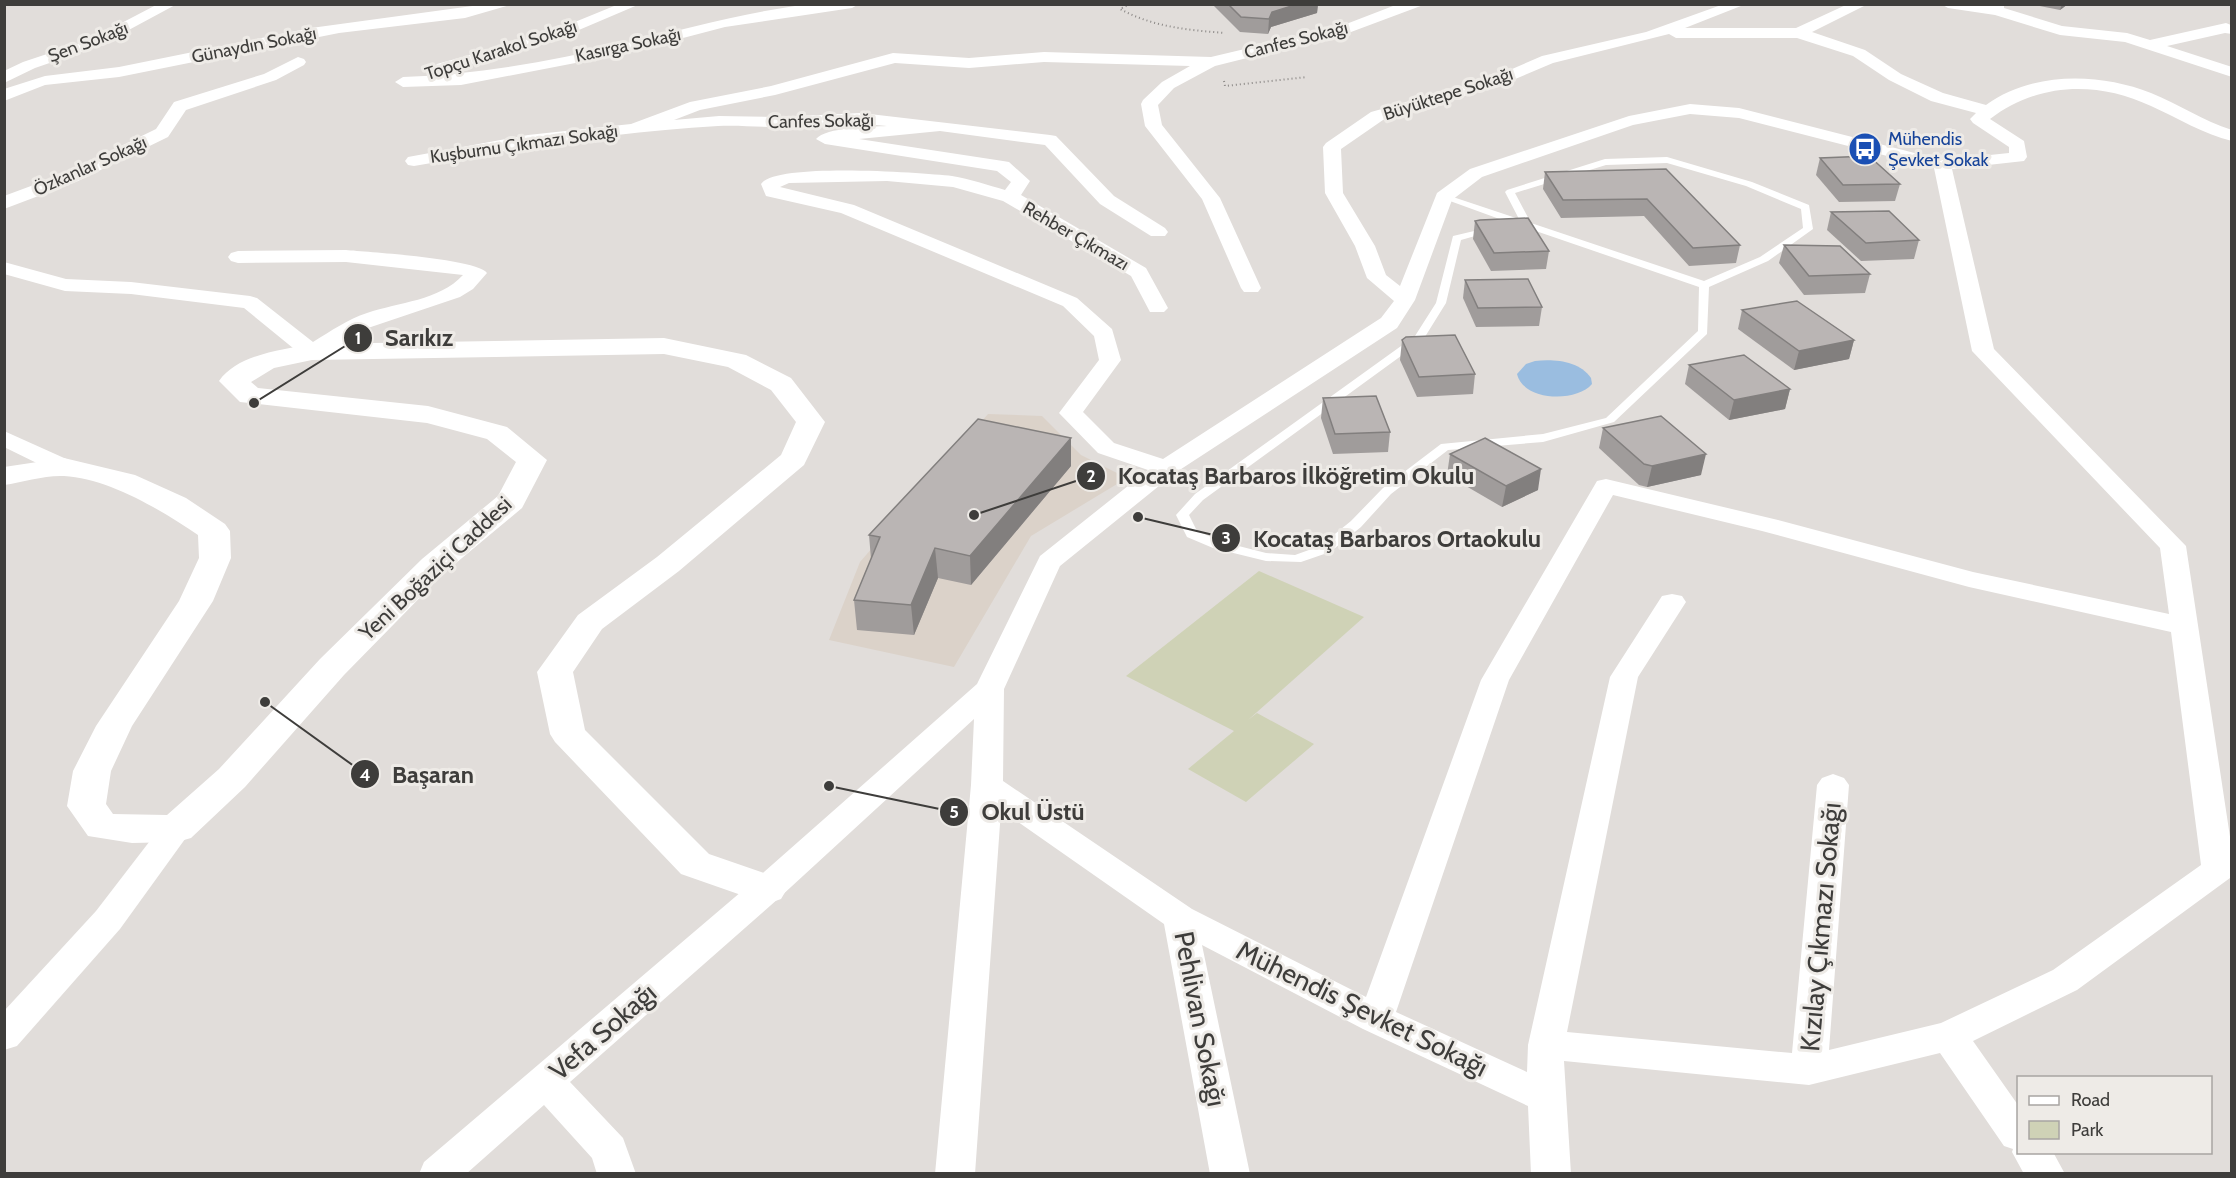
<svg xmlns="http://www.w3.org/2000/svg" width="2236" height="1178" viewBox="0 0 2236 1178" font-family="Cabin,sans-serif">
  <rect width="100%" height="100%" fill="#e1ddda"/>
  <path fill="#dbd2c9" d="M988,414L1042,416L1081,455L1127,478L1031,536L954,667L829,640L860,562Z"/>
  <path fill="#cfd2b6" d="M1259,571L1364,617L1248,720L1257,713L1314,744L1246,802L1188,769L1234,731L1126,676Z"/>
  <path fill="#9abde0" d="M1535,361C1555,359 1579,361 1591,378L1592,384C1576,403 1523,401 1517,374L1526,364Z"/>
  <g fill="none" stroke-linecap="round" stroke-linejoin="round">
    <g stroke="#8b8886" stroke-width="2" stroke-dasharray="1 3" stroke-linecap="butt">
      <path d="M1130,4L1120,9C1153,27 1188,30 1225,33"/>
      <path d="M1224,81L1225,86L1307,77"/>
    </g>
    <path fill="#fff" fill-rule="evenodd" d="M1667,157L1752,182L1809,205L1813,229L1768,261L1709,287L1707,334L1614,422L1543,442L1448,450L1391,494L1361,527L1330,552L1301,562L1266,561L1213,548L1187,537L1176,515L1195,494L1415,336L1436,303L1453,236L1491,227L1496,230L1461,240L1446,303L1423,340L1203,500L1189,515L1197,531L1223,542L1266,553L1295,555L1320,546L1351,521L1383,488L1441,444L1543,434L1606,418L1698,331L1699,287L1530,229H1516L1514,227L1516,225L1439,197L1447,195L1519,219L1505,192L1507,190L1605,159ZM1667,163L1746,186L1801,209L1803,228L1760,257L1704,281L1531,223L1515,193L1606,165Z"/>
    <g fill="#fff" fill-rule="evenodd">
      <path d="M158,4H177L99,46L35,68L4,83V71L23,62L89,40Z"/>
      <path d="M487,4H513L465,18L339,33L119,77L45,85L4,101V89L45,76L119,67L311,28Z"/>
      <path d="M619,4H640L553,41L443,72L435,67L437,64L543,35Z"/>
      <path d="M810,4H859L852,8L725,27L622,54L461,85L403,87L395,82L403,77C477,75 551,61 623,44C685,29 746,12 810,4Z"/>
      <path d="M1426,4L1351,32L1215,66L1174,88L1158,105L1162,125L1220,198L1261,288L1258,292H1244L1241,288L1202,199L1145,126L1141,104L1143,100L1162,82L1190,66L1044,62L969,68L895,63L775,95L700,110L674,120L719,116L779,117L861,113L1050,135L1056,136L1114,196L1165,228L1168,232L1165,236H1151L1100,204L1045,145L940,131L859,139L1003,161L1009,162L1030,181L1021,195L1146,268L1168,308L1164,312H1150L1131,276L1003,201L953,187L887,181L789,183L780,187L854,205L1077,298L1112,329L1121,360L1083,412L1114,443L1163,459L1381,318L1394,301L1367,278L1355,246L1325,193L1323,147L1326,143L1371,112L1489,79L1542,56L1646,32L1724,4H1746L1685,28H1796L1848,4H1868L1812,32L1865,50L1901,74L1943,93L1986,105C2033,71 2100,73 2151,93C2179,104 2203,121 2232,130V141C2203,134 2178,118 2151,106C2098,81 2038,82 1990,119L2024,141L2027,157L2024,161L1952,169L1994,349L2186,546L2232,850L2230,878L2077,990L1973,1041L2018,1105V1152H2053L2065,1174H2024L2012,1152L2013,1149L2004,1146L1940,1053L1809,1085L1564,1061L1571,1174H1531L1528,1106L1363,1029L1202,945L1250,1174H1210L1164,924L1001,810L975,1174H935L971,785L974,719L779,898L570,1082L623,1138L636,1174H597L592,1158L544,1105L466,1174H419L424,1162L755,880L977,684L1040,556L1148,470L1098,453L1059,413L1099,360L1094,336L1063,306L841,213L766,196L761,184C776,162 922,173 952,176C970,179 988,185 1005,190L1011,182L997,171L825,144L816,139C826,127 871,127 887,126C850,122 814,127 777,127C757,127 737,125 718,126C616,132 514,148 414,166L408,165L405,161L408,157L528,135L631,124L690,102L771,86L893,53L969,58L1044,52L1211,57L1341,26L1393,6ZM1669,34L1676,38H1797L1853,56L1889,80L1931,101L1976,113L1970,119L1973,123L2009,147V153L1942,160L1739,108L1690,104L1629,116L1470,169L1437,193L1400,286L1386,275L1375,246L1343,193L1341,149L1383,120L1501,85L1553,63ZM1690,114L1739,118L1934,168L1972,351L2160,548L2169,614L1973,572L1778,520L1606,479L1597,481L1481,680L1366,997L1192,909L1003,781L1004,689L1060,566L1175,473L1397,328L1415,300L1452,200L1482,177L1633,125ZM1613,495L1762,531L1969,587L2171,632L2201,865L2053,970L1941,1023L1829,1050L1849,785L1844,778L1833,774L1822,778L1817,785L1792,1053L1567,1032L1638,677L1686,602L1682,596L1672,594L1662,596L1610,677L1528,1045L1527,1072L1396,1012L1509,680Z"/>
      <path d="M1941,4H2004V8L2062,26L2127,33L2150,40L2226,23L2231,25L2232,34L2225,33L2167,46L2232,67V77L2125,42L2060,35L1995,15L1948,8Z"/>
      <path d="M298,57L304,59L306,62L304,65L276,80L186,110L168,137L78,181L4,209V196L66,173L156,129L174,102L264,74Z"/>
      <path d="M346,250C369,252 478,259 487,273L473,289L460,297L368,328L320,357H304L244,308L131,294L65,291L4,274V262L66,279L131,282L250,296L257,298L313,342C331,331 348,319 367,313C399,302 439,301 463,275L346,262L238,263L231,261L228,257L231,253L238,251Z"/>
      <path d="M4,431L73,462L76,467L73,472L64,474L55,472L4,447Z"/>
      <path d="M177,817L188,820L193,828L120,929L17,1046L4,1050V1011L96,911L166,820Z"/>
    </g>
    <path fill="#fff" fill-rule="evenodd" d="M664,338L746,355L791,378L825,422L804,465L679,571L602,629L573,672L585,730L709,854L781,879L787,889L781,899L767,904L681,874L555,742L550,734L537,672L578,615L657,557L781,455L796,422L771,390L728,367L664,354L312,360L274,368L251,382L258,388L428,406L507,427L547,460L522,508L444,573L344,675L245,787L191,838L177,842L132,843L88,836L67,806L73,771L96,726L179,601L199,558L198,535C163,511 108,478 64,476C45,475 23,482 4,485V467L64,458L135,475L186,498L225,524L230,531L231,558L213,601L132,726L111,771L106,804L113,814L167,815L219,769L320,659L422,559L498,496L516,462L487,439L427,423L240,402L219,381C238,354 282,350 312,344Z"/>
  </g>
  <g fill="#a09c9b">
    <path d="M1212,4H1318L1317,13L1271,27L1268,34L1240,32Z"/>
    <path d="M2030,4H2068L2060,10Z"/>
    <path d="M1820,158L1900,184L1895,201L1839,202L1816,175Z"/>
    <path d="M1666,169L1740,245L1736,263L1689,266L1644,216L1561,218L1543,189L1545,172Z"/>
    <path d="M1831,212L1919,240L1914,259L1861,261L1827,230Z"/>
    <path d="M1475,221L1549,251L1546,269L1491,271L1473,239Z"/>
    <path d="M1784,245L1870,274L1865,293L1804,295L1779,263Z"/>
    <path d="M1465,280L1542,307L1539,326L1476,327L1463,298Z"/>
    <path d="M1742,310L1854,340L1849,359L1794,370L1738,329Z"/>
    <path d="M1402,340L1475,374L1473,394L1417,397L1400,360Z"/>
    <path d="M1689,365L1790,389L1785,409L1729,420L1685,384Z"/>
    <path d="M1323,398L1390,432L1388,452L1333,454L1321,418Z"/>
    <path d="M1603,428L1701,475L1647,487L1639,485L1599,448Z"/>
    <path d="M1450,454L1538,490L1502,507L1447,475Z"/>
    <path d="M1071,466L971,585L938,578L914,635L857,630L854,600L871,559L869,535Z"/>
  </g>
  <g fill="#827f7e">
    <path d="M1298,4H1318L1317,13L1271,27L1268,34L1269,19L1272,12Z"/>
    <path d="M2062,4H2068L2060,10Z"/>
    <path d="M1854,340L1849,359L1794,370L1799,351Z"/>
    <path d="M1790,389L1785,409L1729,420L1734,400Z"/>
    <path d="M1071,438V466L971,585L970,556Z"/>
    <path d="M1706,454L1701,475L1647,487L1652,466Z"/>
    <path d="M1541,469L1538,490L1502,507L1506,486Z"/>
    <path d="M935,548L938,578L914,635L911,605Z"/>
  </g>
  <g fill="#bab5b4" stroke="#827f7e" stroke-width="1.5">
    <path d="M1228,4H1298L1272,12L1269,19L1241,17Z"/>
    <path d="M1869,156L1900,184L1843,185L1820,158Z"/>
    <path d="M1666,169L1740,245L1693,248L1647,199L1563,200L1545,172Z"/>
    <path d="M1889,211L1919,240L1866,243L1831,212Z"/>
    <path d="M1528,218L1549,251L1494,253L1475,221L1480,220Z"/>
    <path d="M1784,245L1840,246L1870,274L1809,276Z"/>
    <path d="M1528,279L1542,307L1478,308L1465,280Z"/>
    <path d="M1797,301L1854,340L1799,351L1742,310Z"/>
    <path d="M1455,335L1475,374L1419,377L1402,340L1406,337Z"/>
    <path d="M1744,355L1790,389L1734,400L1689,365Z"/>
    <path d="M1376,396L1390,432L1335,434L1323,398Z"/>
    <path d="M1661,416L1706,454L1652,466L1644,464L1603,428Z"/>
    <path d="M978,419L1071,438L970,556L935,548L911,605L854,600L880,537L869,535Z"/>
    <path d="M1485,438L1541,469L1506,486L1450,454Z"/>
  </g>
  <defs>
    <symbol id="bus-disc" viewBox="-11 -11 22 22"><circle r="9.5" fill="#1a4fb4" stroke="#eeebe7"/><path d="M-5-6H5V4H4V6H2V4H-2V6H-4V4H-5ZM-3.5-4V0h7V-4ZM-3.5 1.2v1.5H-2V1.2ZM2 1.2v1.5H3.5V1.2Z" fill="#fff"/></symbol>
  </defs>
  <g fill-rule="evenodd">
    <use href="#bus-disc" x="1846" y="130" width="38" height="38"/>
  </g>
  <g text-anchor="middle" stroke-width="6" stroke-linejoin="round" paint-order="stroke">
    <g font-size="18" fill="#3e3d3b" stroke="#eeebe7">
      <text transform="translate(1296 40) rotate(-14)" y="6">Canfes Sokağı</text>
      <text transform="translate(88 42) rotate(-21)" y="6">Şen Sokağı</text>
      <text transform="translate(254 45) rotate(-11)" y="6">Günaydın Sokağı</text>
      <text transform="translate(628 45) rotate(-12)" y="6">Kasırga Sokağı</text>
      <text transform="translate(501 50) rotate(-18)" y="6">Topçu Karakol Sokağı</text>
      <text transform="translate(1448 94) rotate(-18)" y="6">Büyüktepe Sokağı</text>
      <text transform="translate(821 121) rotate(-1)" y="6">Canfes Sokağı</text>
      <text transform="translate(524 144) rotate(-8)" y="6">Kuşburnu Çıkmazı Sokağı</text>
      <text transform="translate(90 166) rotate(-24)" y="6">Özkanlar Sokağı</text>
      <text transform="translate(1076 236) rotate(30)" y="6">Rehber Çıkmazı</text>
    </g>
    <g font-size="18" fill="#164399" stroke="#eeebe7" text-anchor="start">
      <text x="1888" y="145">Mühendis<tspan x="1888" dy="21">Şevket Sokak</tspan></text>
    </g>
    <g font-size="22" fill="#3e3d3b" stroke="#eeebe7">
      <text transform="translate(435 568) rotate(-43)" y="8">Yeni Boğaziçi Caddesi</text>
    </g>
    <g font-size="27" fill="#3e3d3b" stroke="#eeebe7">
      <text transform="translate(1821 927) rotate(-85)" y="9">Kızılay Çıkmazı Sokağı</text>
      <text transform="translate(1362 1009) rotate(26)" y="9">Mühendis Şevket Sokağı</text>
      <text transform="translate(1200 1019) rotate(79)" y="9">Pehlivan Sokağı</text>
      <text transform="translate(603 1032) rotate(-41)" y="9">Vefa Sokağı</text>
    </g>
  </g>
  <path fill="none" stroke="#3e3d3b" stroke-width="2" d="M254 403L358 338M974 515L1091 476M1138 517L1226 538M265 702L365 774M829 786L954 812"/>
  <g fill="#3e3d3b" stroke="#eeebe7" stroke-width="2">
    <circle cx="254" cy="403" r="6"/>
    <circle cx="974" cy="515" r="6"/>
    <circle cx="1138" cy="517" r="6"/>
    <circle cx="265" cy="702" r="6"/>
    <circle cx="829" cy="786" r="6"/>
    <circle cx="358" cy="338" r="15"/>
    <circle cx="1091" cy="476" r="15"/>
    <circle cx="1226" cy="538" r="15"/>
    <circle cx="365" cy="774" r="15"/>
    <circle cx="954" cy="812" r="15"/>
  </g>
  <g font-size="18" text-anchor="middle" font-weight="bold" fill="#fff">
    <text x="358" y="344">1</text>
    <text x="1091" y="482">2</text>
    <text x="1226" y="544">3</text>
    <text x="365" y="781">4</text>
    <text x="954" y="818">5</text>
  </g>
  <g font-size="24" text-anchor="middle" font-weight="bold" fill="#3e3d3b" stroke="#eeebe7" stroke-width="6" stroke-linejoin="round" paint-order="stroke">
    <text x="419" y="346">Sarıkız</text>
    <text x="1296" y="484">Kocataş Barbaros İlköğretim Okulu</text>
    <text x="1397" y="547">Kocataş Barbaros Ortaokulu</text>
    <text x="433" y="783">Başaran</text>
    <text x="1033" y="820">Okul Üstü</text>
  </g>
  <rect width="2236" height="1178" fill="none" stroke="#3e3d3b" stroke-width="12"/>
  <rect x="2017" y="1076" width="195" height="78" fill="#eeebe7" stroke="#a8a5a2" stroke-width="1.5"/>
  <rect x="2029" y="1096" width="30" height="9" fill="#ffffff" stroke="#a8a5a2" stroke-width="1.5"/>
  <text x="2071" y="1106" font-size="18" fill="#3e3d3b">Road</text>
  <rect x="2029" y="1121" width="30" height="18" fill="#cfd2b6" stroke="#a8a5a2" stroke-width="1.5"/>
  <text x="2071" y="1136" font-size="18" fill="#3e3d3b">Park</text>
</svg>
